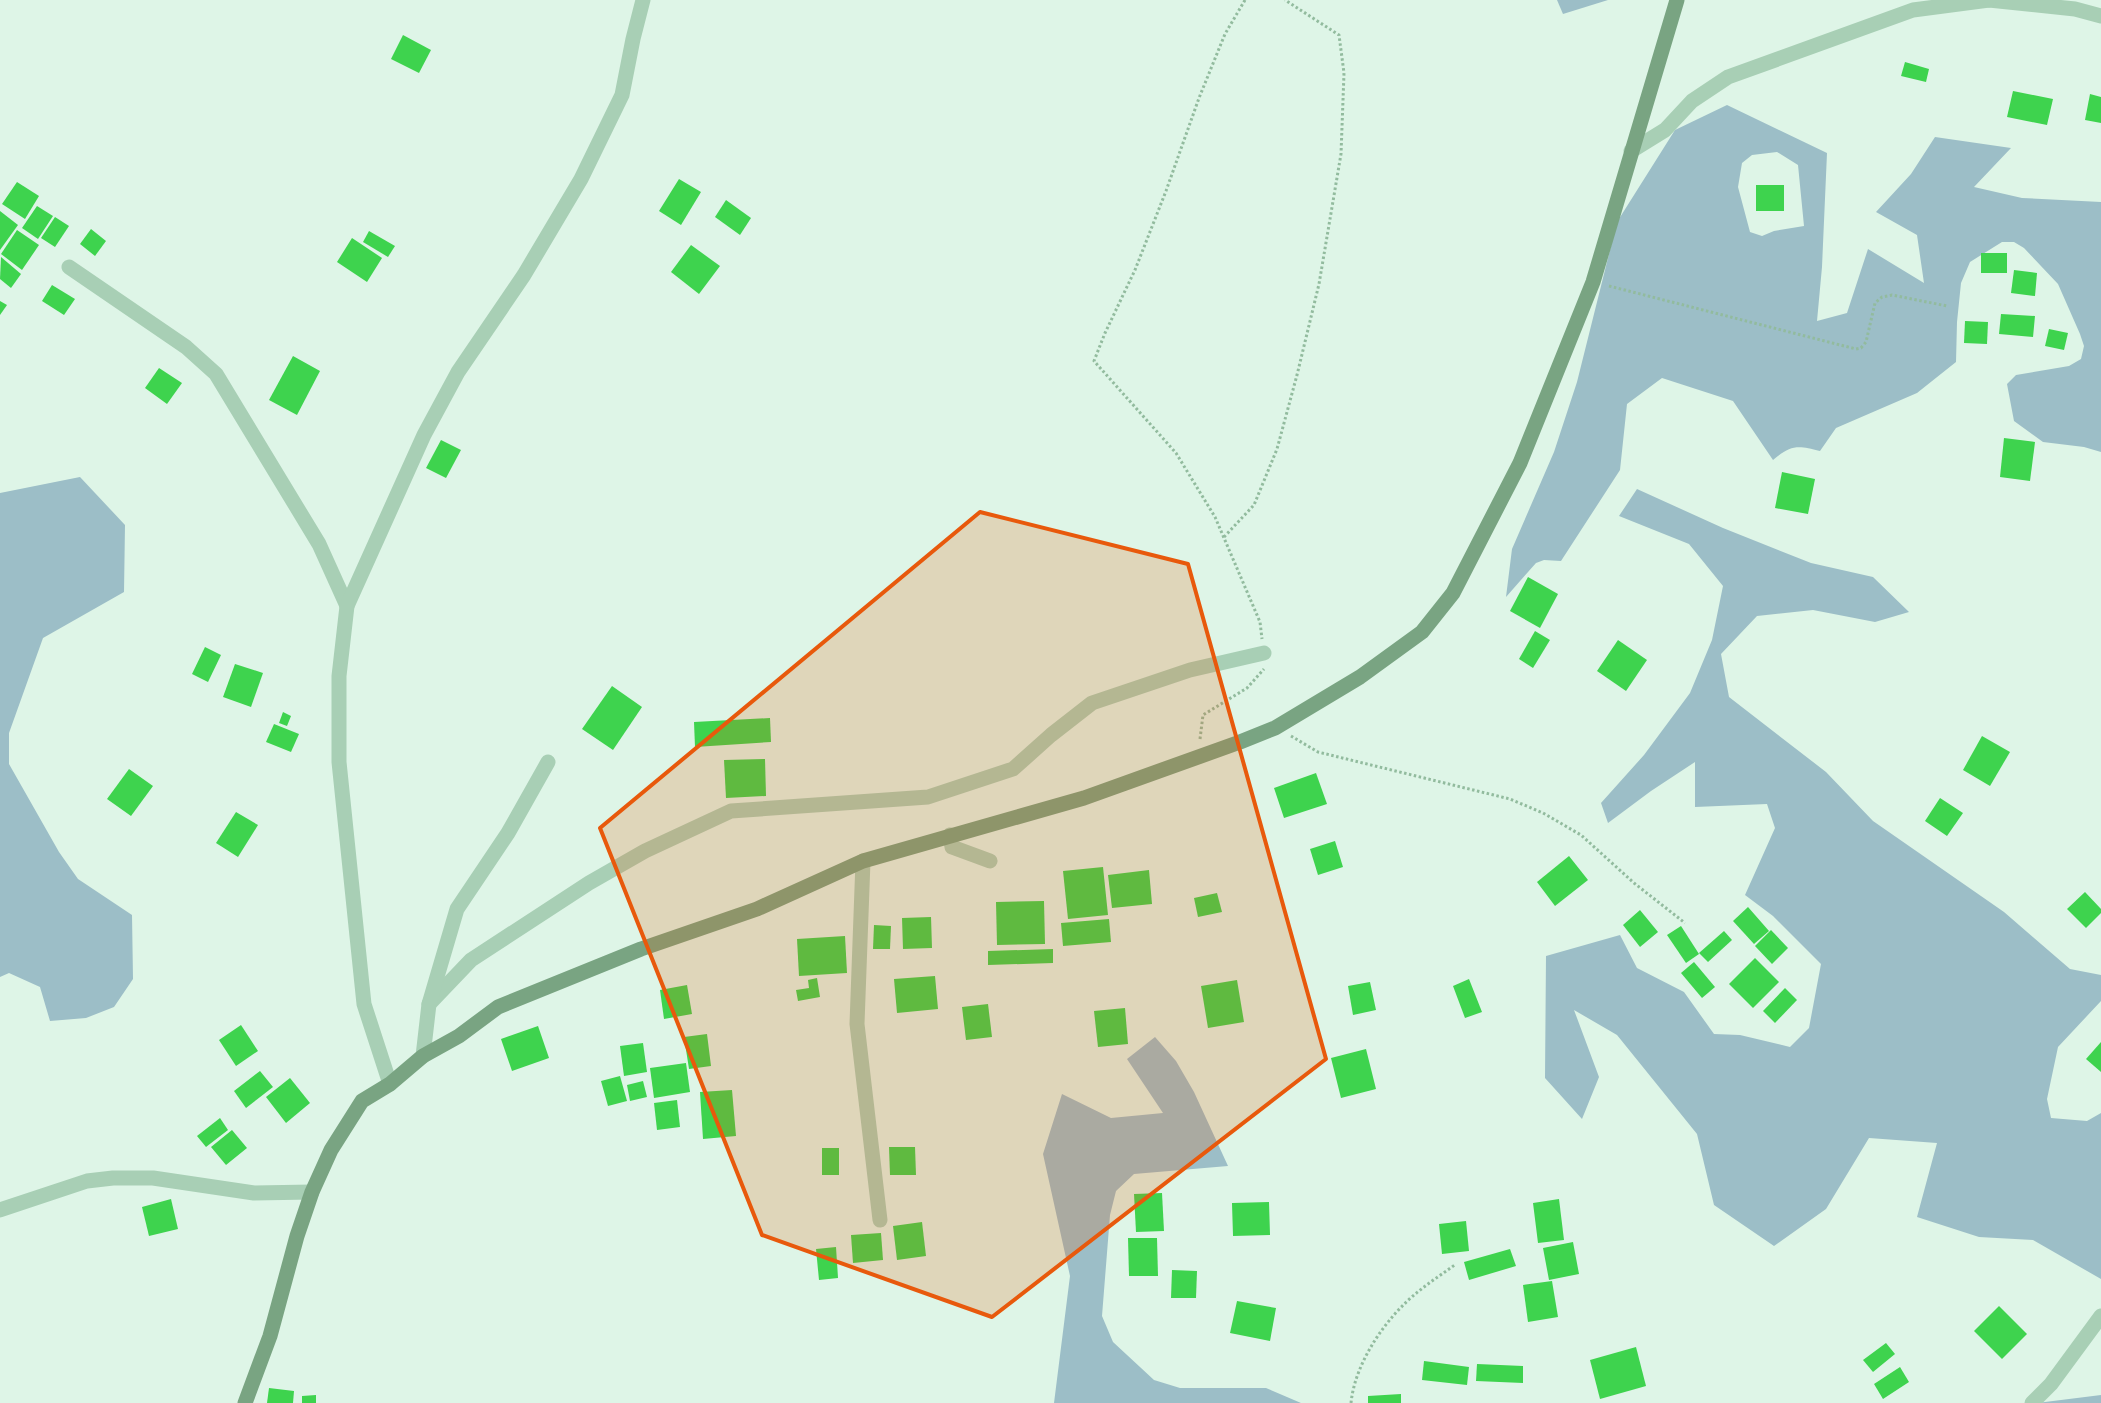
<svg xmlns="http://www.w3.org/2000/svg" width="2101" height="1403" viewBox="0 0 2101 1403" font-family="'Source Sans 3',sans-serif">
  <rect width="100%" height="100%" fill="#def5e7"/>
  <g fill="#9cbec7" fill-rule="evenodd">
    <path d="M1557,0H1608L1563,14Z"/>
    <path d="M1727,105L1827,153L1822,267L1817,321L1847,313L1868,249L1924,283L1917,235L1876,212L1911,174L1935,137L2011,148L1974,187L2022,198L2101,202V452L2084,447L2043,442L2014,421L2007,384L2016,375L2069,366L2081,359L2084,346L2080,334L2058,284L2024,248L2014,242H2002L1970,262L1961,283L1957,322L1956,362L1917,393L1836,428L1820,451C1797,445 1791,445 1773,460L1733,401L1662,378L1627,404L1620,470L1561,561L1544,560L1536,563L1506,597L1512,549L1554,452L1577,382L1617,222L1675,130ZM1777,152L1798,165L1804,226L1774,231L1762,236L1750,232L1738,187L1742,163L1752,155Z"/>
    <path d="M80,477L125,525L124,592L43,638L9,733V764L59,852L78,879L132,915L133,979L114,1007L86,1018L50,1021L40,987L9,973L0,977V493Z"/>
    <path d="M1637,489L1723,528L1811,563L1873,577L1909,612L1875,622L1813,610L1757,616L1721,654L1729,697L1826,772L1873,821L2004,912L2070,969L2101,975V1001L2058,1047L2047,1099L2051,1118L2087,1121L2101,1113V1279L2033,1240L1979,1237L1917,1217L1937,1143L1869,1138L1826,1209L1774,1246L1714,1205L1697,1134L1617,1035L1574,1010L1599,1077L1582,1119L1545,1078L1546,956L1620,935L1637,968L1684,992L1714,1034L1740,1035L1790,1047L1809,1028L1821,964L1773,916L1745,895L1775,828L1767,804L1695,807V762L1651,791L1608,823L1601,803L1644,755L1690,693L1712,640L1723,586L1689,544L1619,516Z"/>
    <path d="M1155,1037L1176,1061L1194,1092L1228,1166L1134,1174L1116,1191L1110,1215L1102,1316L1113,1342L1154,1380L1180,1388H1266L1301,1403H1054L1070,1276L1043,1154L1062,1094L1111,1118L1163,1113L1127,1059Z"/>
    <path d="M2101,1395V1403H2037Z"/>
  </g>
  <g fill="#3ed34e">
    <path d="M403,35L431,50L419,73L391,59Z"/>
    <path d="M1905,62L1929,69L1926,82L1901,76Z"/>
    <path d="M2013,91L2053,99L2047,125L2007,117Z"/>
    <path d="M2090,94L2101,97V123L2085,120Z"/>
    <path d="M679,179L701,192L681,225L659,211Z"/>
    <path d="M17,182L39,196L25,219L2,204Z"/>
    <rect x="1756" y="185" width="28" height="26"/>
    <path d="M726,200L751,218L740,235L715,217Z"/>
    <path d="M37,206L53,216L38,239L22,228Z"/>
    <path d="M0,211L18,225L0,250Z"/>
    <path d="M55,217L69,226L55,247L41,238Z"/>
    <path d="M91,229L106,241L95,256L80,244Z"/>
    <path d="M17,230L39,245L22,270L1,254Z"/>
    <path d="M369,231L395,246L388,257L363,242Z"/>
    <path d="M352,238L382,258L367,282L337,262Z"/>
    <path d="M691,245L720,266L699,294L671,272Z"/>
    <rect x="1981" y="253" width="26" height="20"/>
    <path d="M1,257L21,274L11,288L0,279Z"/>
    <path d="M2014,270L2037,273L2035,296L2011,293Z"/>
    <path d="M52,285L75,299L64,315L42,301Z"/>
    <path d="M0,301L7,305L0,315Z"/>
    <path d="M2001,314L2035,316L2033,337L1999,334Z"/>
    <path d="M1965,321L1988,322L1987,344L1964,343Z"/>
    <path d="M2049,329L2068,333L2064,350L2045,346Z"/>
    <path d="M293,356L320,371L297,415L269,400Z"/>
    <path d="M159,368L182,383L167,404L145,388Z"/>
    <path d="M2004,438L2035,442L2030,481L2000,477Z"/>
    <path d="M441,440L461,450L446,478L426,468Z"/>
    <path d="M1782,472L1815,479L1808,514L1775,508Z"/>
    <path d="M1528,577L1558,594L1540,628L1510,611Z"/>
    <path d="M1535,631L1550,640L1533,668L1519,659Z"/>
    <path d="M1618,640L1647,660L1626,691L1597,671Z"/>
    <path d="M205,647L221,655L208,682L192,674Z"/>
    <path d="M235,664L263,673L251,707L223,697Z"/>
    <path d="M612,686L642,707L613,750L582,729Z"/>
    <path d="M283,712L291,716L287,726L279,723Z"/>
    <path d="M770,718L771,742L695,747L694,722Z"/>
    <path d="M274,724L299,734L291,752L266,742Z"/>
    <path d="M1982,736L2010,752L1990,786L1963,770Z"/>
    <path d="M765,759L766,796L726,798L724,760Z"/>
    <path d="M129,769L153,786L131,816L107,799Z"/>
    <path d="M1316,773L1327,804L1284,818L1274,788Z"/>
    <path d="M1940,798L1963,813L1947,836L1925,821Z"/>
    <path d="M236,812L258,825L238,857L216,843Z"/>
    <path d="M1335,841L1343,867L1318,875L1310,849Z"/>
    <path d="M1569,856L1588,880L1555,906L1537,882Z"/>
    <path d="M1103,867L1108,915L1068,919L1063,871Z"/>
    <path d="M1149,870L1152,904L1112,908L1108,875Z"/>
    <path d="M2085,892L2101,909V913L2086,928L2067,909Z"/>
    <path d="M1217,893L1222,912L1198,917L1194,898Z"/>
    <path d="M1044,901L1045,944L997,945L996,902Z"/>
    <path d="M1748,907L1769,931L1754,944L1733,921Z"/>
    <path d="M1640,910L1658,932L1640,947L1623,925Z"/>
    <path d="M931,917L932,948L903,949L902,918Z"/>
    <path d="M1109,919L1111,942L1063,946L1061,923Z"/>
    <path d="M874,925L891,926L890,949H873Z"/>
    <path d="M1681,926L1699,954L1686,963L1667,935Z"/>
    <path d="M1771,930L1788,948L1772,964L1755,946Z"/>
    <path d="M1724,931L1732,940L1708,962L1699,953Z"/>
    <path d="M845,936L847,973L799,976L797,939Z"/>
    <path d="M1053,949V963L988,965V951Z"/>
    <path d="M1755,958L1779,982L1753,1008L1729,984Z"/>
    <path d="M1694,962L1715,987L1702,998L1681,973Z"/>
    <path d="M935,976L938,1009L897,1013L894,979Z"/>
    <path d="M817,978L820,997L798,1001L796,990L809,988L808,980Z"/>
    <path d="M1469,979L1482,1012L1465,1018L1453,986Z"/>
    <path d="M1237,980L1244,1022L1208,1028L1201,986Z"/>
    <path d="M1370,982L1376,1010L1353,1015L1348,986Z"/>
    <path d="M687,985L692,1014L664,1019L660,990Z"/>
    <path d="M1785,988L1797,1000L1775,1023L1763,1011Z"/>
    <path d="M988,1004L992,1037L966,1040L962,1007Z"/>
    <path d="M1125,1008L1128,1044L1098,1047L1094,1011Z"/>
    <path d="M241,1025L258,1051L236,1066L219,1040Z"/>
    <path d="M538,1026L549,1058L512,1071L501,1039Z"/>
    <path d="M707,1034L711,1066L689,1069L684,1037Z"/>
    <path d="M2101,1042V1072L2086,1059Z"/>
    <path d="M643,1043L647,1072L624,1076L620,1046Z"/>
    <path d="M1366,1049L1376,1089L1341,1098L1331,1058Z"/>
    <path d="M686,1063L690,1092L654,1098L650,1068Z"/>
    <path d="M260,1071L273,1087L246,1108L234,1091Z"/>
    <path d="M620,1076L627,1101L608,1106L601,1081Z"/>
    <path d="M290,1078L310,1103L286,1123L266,1097Z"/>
    <path d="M643,1081L647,1097L630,1101L627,1085Z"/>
    <path d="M732,1090L736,1136L703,1139L700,1092Z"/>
    <path d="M677,1100L680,1127L657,1130L654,1103Z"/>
    <path d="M220,1118L228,1130L206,1147L197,1136Z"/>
    <path d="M232,1130L247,1148L226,1165L211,1147Z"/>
    <path d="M889,1147H915L916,1175H890Z"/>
    <rect x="822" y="1148" width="17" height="27"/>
    <path d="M1162,1193L1164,1231L1136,1232L1134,1194Z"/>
    <path d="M171,1199L178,1229L149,1236L142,1207Z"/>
    <path d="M1559,1199L1564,1240L1538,1243L1533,1203Z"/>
    <path d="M1269,1202L1270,1235L1233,1236L1232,1203Z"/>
    <path d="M1466,1221L1469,1251L1442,1254L1439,1224Z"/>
    <path d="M922,1222L926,1256L897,1260L893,1226Z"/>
    <path d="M881,1233L883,1260L853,1263L851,1235Z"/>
    <path d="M1128,1238H1157L1158,1276H1129Z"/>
    <path d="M1573,1242L1579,1274L1549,1280L1543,1248Z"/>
    <path d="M836,1247L838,1278L819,1280L816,1249Z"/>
    <path d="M1510,1249L1516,1266L1469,1280L1464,1262Z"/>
    <path d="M1172,1270L1197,1271L1196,1298H1171Z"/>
    <path d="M1552,1281L1558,1317L1528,1322L1523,1285Z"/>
    <path d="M1237,1301L1276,1308L1270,1341L1230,1333Z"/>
    <path d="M1999,1306L2027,1334L2002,1359L1974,1331Z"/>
    <path d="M1886,1343L1895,1354L1873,1372L1863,1360Z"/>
    <path d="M1636,1347L1646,1386L1600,1399L1590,1360Z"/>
    <path d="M1424,1361L1469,1367L1467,1385L1422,1380Z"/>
    <path d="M1477,1364L1523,1366V1383L1476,1381Z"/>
    <path d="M1900,1367L1909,1382L1883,1399L1874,1384Z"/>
    <path d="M269,1388L294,1391L293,1403H267Z"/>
    <path d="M1401,1394V1403H1368V1396Z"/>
    <path d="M316,1395V1403H302V1396Z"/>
  </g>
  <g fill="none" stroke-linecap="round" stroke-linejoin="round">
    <g stroke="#92bb9e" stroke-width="3" stroke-dasharray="2.5 2.5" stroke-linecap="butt">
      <path d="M1245,0L1225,34L1199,98L1166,191L1135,270L1105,333L1094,361L1176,453L1215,517L1260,622L1262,639"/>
      <path d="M1609,286L1856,349L1861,348L1866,342L1875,303L1882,297L1892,295L1947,306"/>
      <path d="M1224,537L1254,505L1277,449L1297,375L1319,284L1341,154L1344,73L1339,35L1285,0"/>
      <path d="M1291,736L1318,752L1510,799L1543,813L1581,835L1634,883L1685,923"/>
      <path d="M1200,739L1203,715L1247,688L1264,669"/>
      <path d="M1351,1403C1355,1362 1387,1316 1419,1291C1431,1281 1444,1273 1456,1264"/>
    </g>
    <g stroke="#a8cfb5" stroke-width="15">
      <path d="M1989,0L2075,9L2101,16"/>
      <path d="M1631,151L1665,130L1692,101L1728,77L1913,10L1989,0"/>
      <path d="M69,267L186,347L216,374L319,544L347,606"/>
      <path d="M950,835L952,847L990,861"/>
      <path d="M863,861L857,1024L880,1220"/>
      <path d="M429,1004L471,960L589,883L645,851L731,811L928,797L1013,769L1051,735L1092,703L1190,670L1264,653"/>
      <path d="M423,1056L429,1004L457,909L508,833L548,762"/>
      <path d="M390,1084L364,1004L339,762V676L347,606L424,435L458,372L524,275L581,179L622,95L633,39L643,0"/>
      <path d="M0,1210L87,1181L113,1178H153L254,1193L312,1192"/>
      <path d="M2032,1403L2051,1384L2101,1316"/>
    </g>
    <path stroke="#79a482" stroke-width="15" d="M245,1403L270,1336L297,1236L312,1192L331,1150L362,1101L390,1084L423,1056L459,1036L498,1007L641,949L757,909L863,861L1084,798L1240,742L1275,728L1360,677L1422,632L1453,593L1520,463L1593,282L1677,0"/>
  </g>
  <path fill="#e8590c" fill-opacity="0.2" stroke="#e8590c" stroke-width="4" stroke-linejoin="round" d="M980,512L1188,564L1326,1059L992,1317L762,1235L600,828Z"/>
</svg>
